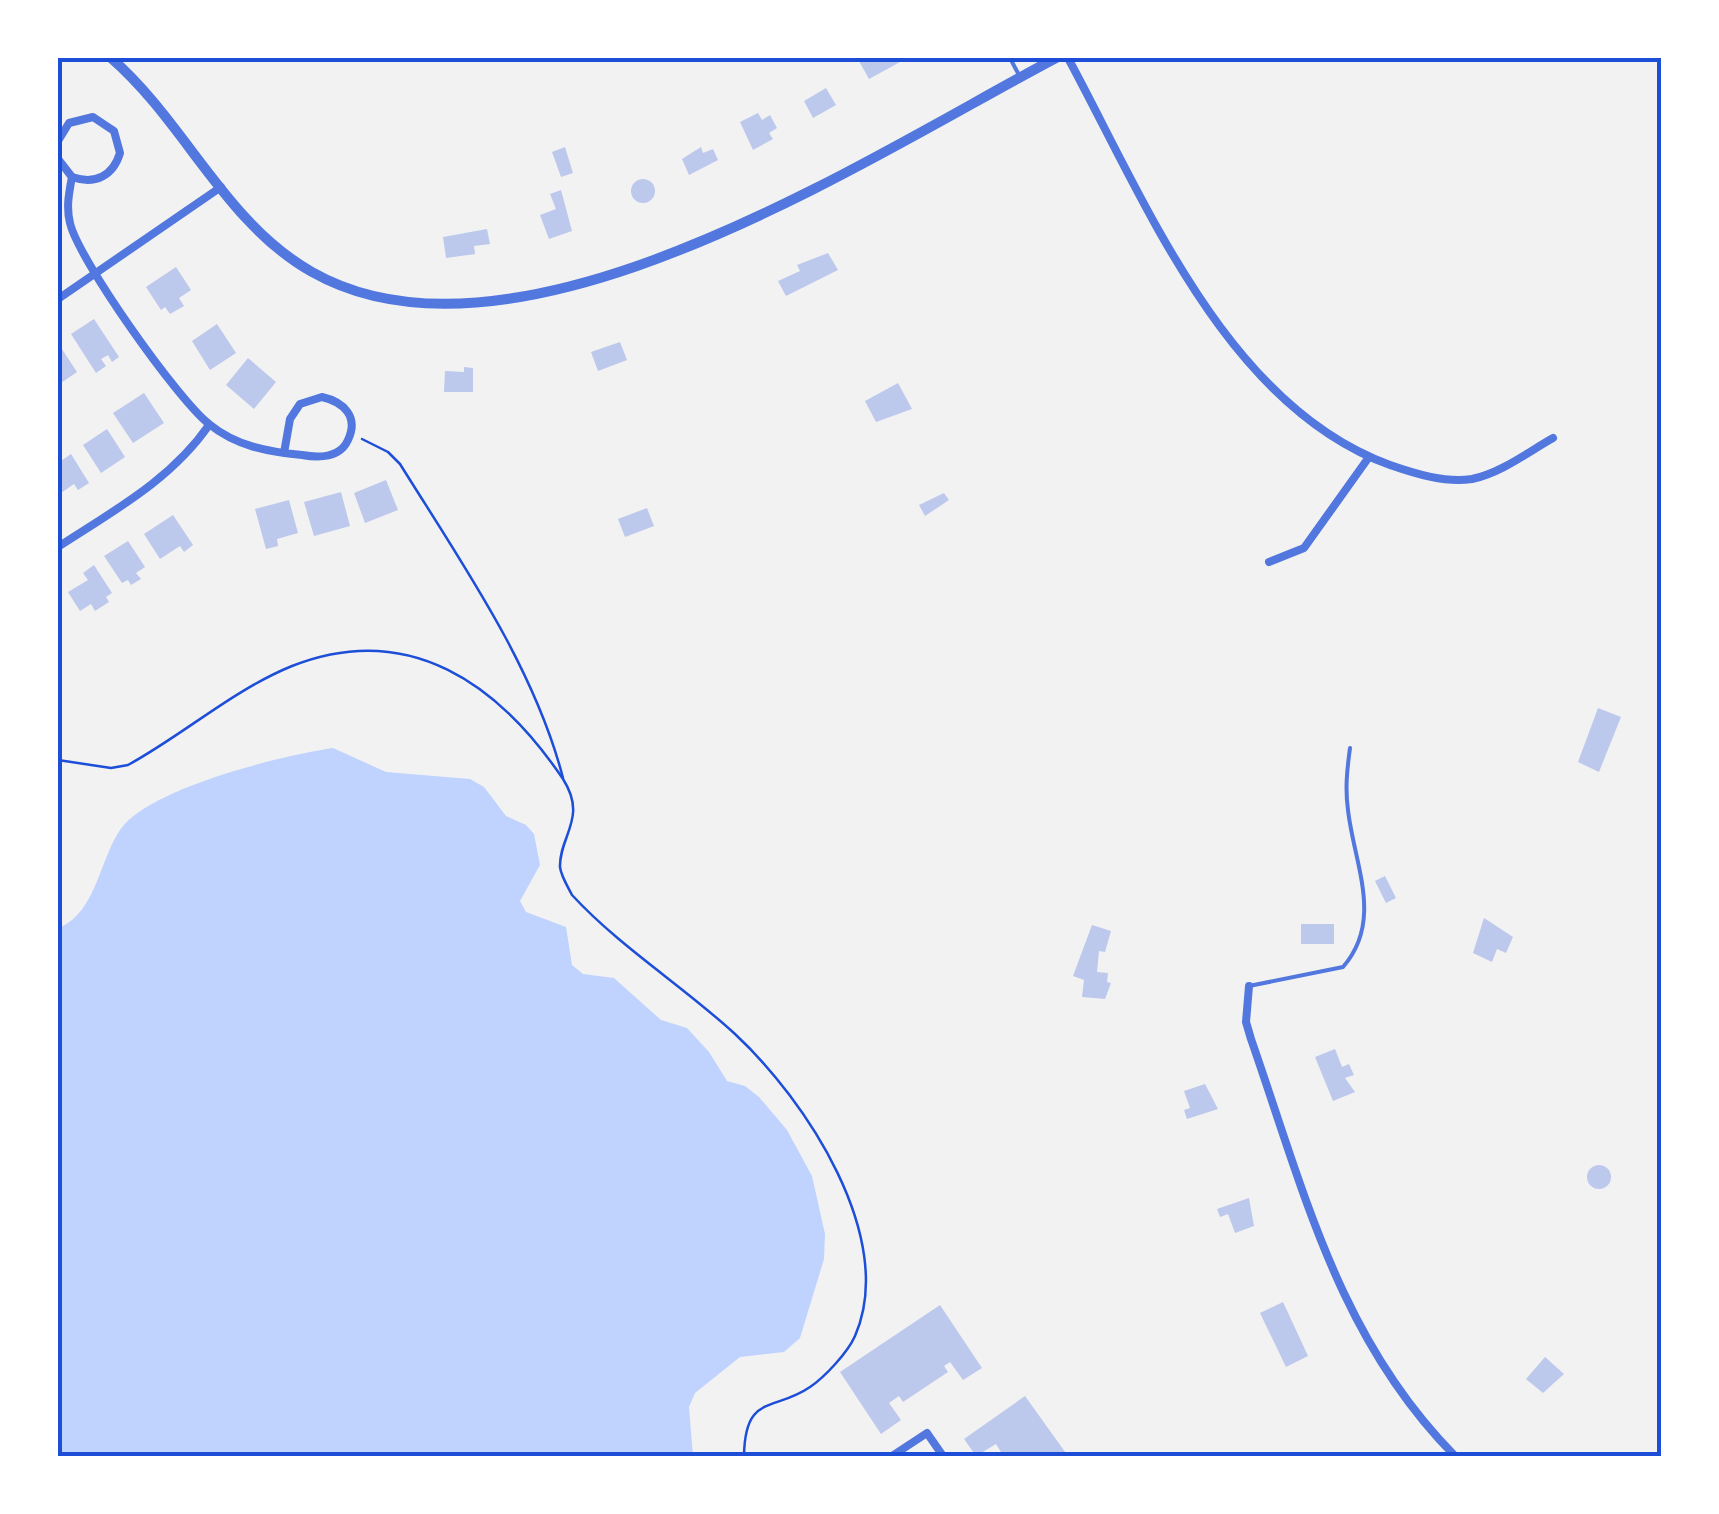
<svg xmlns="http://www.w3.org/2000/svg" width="1719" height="1514" viewBox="0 0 1719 1514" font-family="'DejaVu Sans',sans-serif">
  <rect width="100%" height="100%" fill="#f2f2f2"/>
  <path fill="#bfd3fe" d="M333,748L386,772L470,779L484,787L506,816L526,825L534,834L540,865L520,901L526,912L566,927L572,965L583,974L614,978L661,1020L687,1028L709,1052L727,1081L745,1086L759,1097L787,1130L812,1176L825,1234L824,1259L800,1338L784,1352L740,1357L695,1393L689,1407L693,1456H58L61,927C96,911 100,859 120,830C148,788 284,755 333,748Z"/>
  <g fill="#bdc9ec">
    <path d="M865,58H898L900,62L869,79L859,61Z"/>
    <path d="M826,88L836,105L813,118L804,101Z"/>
    <path d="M758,113L762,120L770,115L777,128L769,133L773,139L753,150L740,122Z"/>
    <path d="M565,147L573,173L561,177L552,152Z"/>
    <path d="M701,147L703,153L713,149L718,160L689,175L682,159Z"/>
    <circle cx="643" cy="191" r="12"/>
    <path d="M561,190L572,231L549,239L540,215L556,209L550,194Z"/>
    <path d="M487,229L490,244L474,246L475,254L446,258L443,237Z"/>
    <path d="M828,253L838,270L786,296L778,281L800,271L797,265Z"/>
    <path d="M176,267L191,290L179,298L184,306L170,314L165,307L161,310L146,287Z"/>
    <path d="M94,319L119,357L112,362L108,355L101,359L106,366L96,373L71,334Z"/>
    <path d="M217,324L236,353L210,370L192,341Z"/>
    <path d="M620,342L627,360L598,371L591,352Z"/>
    <path d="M58,343L77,372L58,385Z"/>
    <path d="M248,358L276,382L254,409L226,385Z"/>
    <path d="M464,367L473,368V392H444L445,371L464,372Z"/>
    <path d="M898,383L912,409L876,422L865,401Z"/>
    <path d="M144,393L164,423L133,443L113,413Z"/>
    <path d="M107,429L125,457L101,473L83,445Z"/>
    <path d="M71,454L89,483L78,490L74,484L58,495V463Z"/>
    <path d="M386,480L398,510L365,523L354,493Z"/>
    <path d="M341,492L350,526L314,536L304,502Z"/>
    <path d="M944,493L949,500L925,516L919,505Z"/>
    <path d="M289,500L298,533L277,539L278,546L266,549L255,509Z"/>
    <path d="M647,508L654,526L625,537L618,519Z"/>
    <path d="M173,515L193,545L184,552L180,546L160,559L144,534Z"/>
    <path d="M128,541L145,567L136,573L141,579L131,585L128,580L122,583L104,556Z"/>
    <path d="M94,565L112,593L106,597L109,602L95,611L91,604L80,611L68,592L88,580L83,573Z"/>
    <path d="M1598,708L1621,717L1599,772L1578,762Z"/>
    <path d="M1385,876L1396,898L1386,903L1375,881Z"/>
    <path d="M1484,918L1513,937L1506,953L1497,949L1492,962L1473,953Z"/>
    <rect x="1301" y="924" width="33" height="20"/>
    <path d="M1092,925L1111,931L1105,952L1099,951L1097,972L1108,973L1107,982L1111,983L1105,999L1082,997L1084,980L1073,976Z"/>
    <path d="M1335,1049L1342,1067L1349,1064L1354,1075L1345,1078L1355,1092L1333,1101L1315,1057Z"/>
    <path d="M1205,1084L1218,1109L1187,1119L1184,1110L1190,1108L1184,1091Z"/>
    <circle cx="1599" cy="1177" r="12"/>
    <path d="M1249,1198L1254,1226L1235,1233L1228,1214L1220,1217L1217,1209Z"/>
    <path d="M1283,1302L1308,1356L1286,1367L1260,1313Z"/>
    <path d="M940,1305L982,1368L963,1380L950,1362L944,1366L948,1372L903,1402L899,1396L889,1403L901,1420L881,1434L840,1372Z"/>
    <path d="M1545,1357L1564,1374L1543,1393L1526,1379Z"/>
    <path d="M1025,1396L1068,1456H994L1001,1452L996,1444L976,1456L964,1439Z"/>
  </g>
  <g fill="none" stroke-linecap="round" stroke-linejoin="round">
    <g stroke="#1d4ed8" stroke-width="2.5">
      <path d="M362,439L388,452L400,464C461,562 534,666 563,778"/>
      <path d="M58,760L111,768L128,765C183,735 233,690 292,666C409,620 499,684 563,779C588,818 559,836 560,867C561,876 568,887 572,895C620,947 683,986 735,1034C805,1099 898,1238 855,1336C848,1352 825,1377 810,1387C774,1412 745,1393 744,1456"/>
    </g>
    <g stroke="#5277de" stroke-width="4">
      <path d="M1010,58L1020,77"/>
      <path d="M1249,986L1343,967C1384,920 1354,864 1348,810C1345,789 1347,770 1350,748"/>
    </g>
    <g stroke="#5277de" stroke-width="8">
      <path d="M1068,58C1145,200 1226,406 1390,465C1416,474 1445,483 1472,479C1501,473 1528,452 1553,438"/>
      <path d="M58,141L69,123L93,117L114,131L120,153C113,176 95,185 72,177L58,159"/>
      <path d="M72,177C69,193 66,207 70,223C78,259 178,400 209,424C236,446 268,452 302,455C319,458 340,458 348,440C359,417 344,402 322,397L300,404L290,419L284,453"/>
      <path d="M58,299L221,187"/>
      <path d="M58,547C113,511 171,480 209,425"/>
      <path d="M1269,562L1304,548L1369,457"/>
      <path d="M1249,986L1246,1022L1251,1039C1304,1191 1339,1339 1455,1456"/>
      <path d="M892,1456L927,1433L943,1456"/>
    </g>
    <path stroke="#5277de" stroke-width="10" d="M111,58C185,122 225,223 312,272C518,389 873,154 1056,58"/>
  </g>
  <rect width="1719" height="1514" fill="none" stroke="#ffffff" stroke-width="120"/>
  <rect x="60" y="60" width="1599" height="1394" fill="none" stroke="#1d4ed8" stroke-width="4"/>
</svg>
